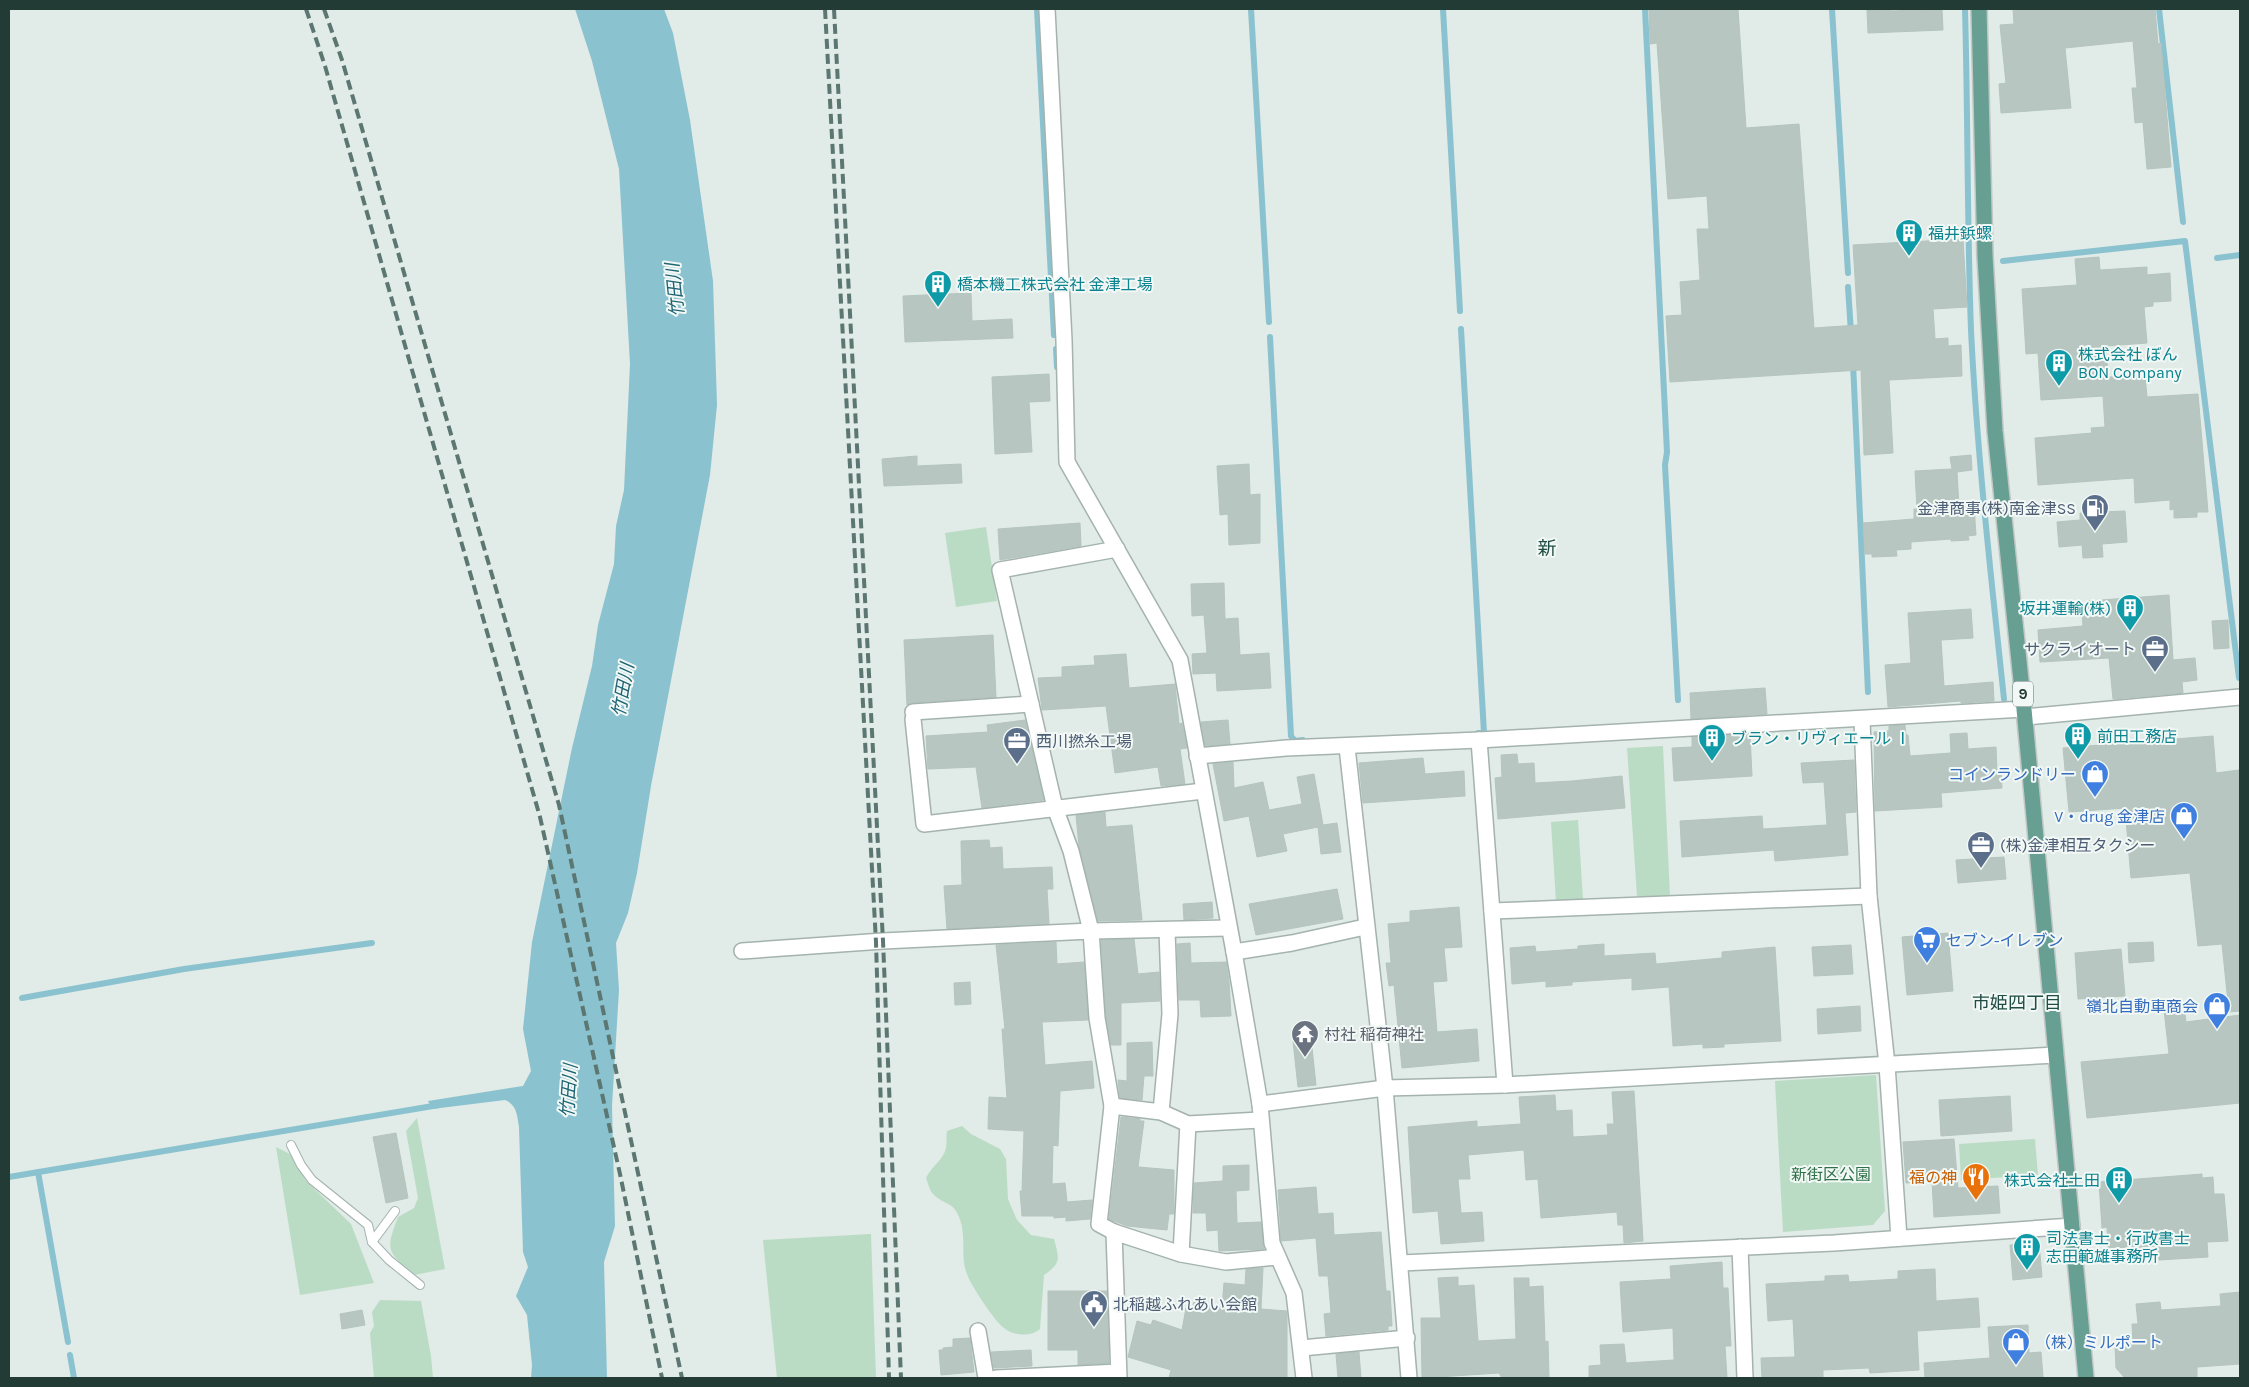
<svg xmlns="http://www.w3.org/2000/svg" width="2249" height="1387" viewBox="0 0 2249 1387" font-family="Karla,'Noto Sans JP',sans-serif">
  <rect width="100%" height="100%" fill="#e1ebe7"/>
  <g fill="#bbdcc4">
    <path d="M986,527L997,601L956,607L945,533Z"/>
    <path d="M1663,746L1670,896H1637L1627,748Z"/>
    <path d="M1578,820L1583,900L1556,902L1551,822Z"/>
    <path d="M1876,1075L1885,1211L1873,1225L1783,1232L1775,1081Z"/>
    <path d="M417,1118L445,1269L414,1275C387,1251 385,1251 398,1217L414,1208L418,1198L406,1131Z"/>
    <path d="M962,1126L971,1134L1000,1149L1006,1159L1008,1199L1017,1220L1031,1235L1054,1239C1059,1258 1062,1263 1044,1275L1040,1329C1031,1337 1013,1336 1004,1328C995,1322 970,1284 967,1274C960,1257 967,1236 959,1217C953,1201 944,1205 934,1195C930,1192 928,1183 926,1178C931,1167 944,1159 946,1148C947,1142 946,1137 947,1131Z"/>
    <path d="M2035,1139L2038,1175L1961,1180L1959,1144Z"/>
    <path d="M276,1147L290,1154L306,1181L351,1224L374,1283L300,1295Z"/>
    <path d="M871,1234L876,1378H777L763,1240Z"/>
    <path d="M380,1300L421,1301L431,1356L433,1378H374L370,1333L374,1326L372,1312Z"/>
  </g>
  <path fill="#8bc2cf" d="M575,9H664L673,33L690,120L713,281L717,405L710,475L651,786L637,873L628,913L616,943L619,990L612,1106L615,1226L604,1262L607,1378H531L532,1365L527,1315L516,1296L528,1267L523,1252L519,1127C517,1115 517,1105 505,1100L432,1109L428,1101L523,1086L531,1071L523,1029L532,942L572,748L592,666L598,625L614,564L616,526L624,490L630,364L619,169L592,61Z"/>
  <g fill="none" stroke-linecap="round" stroke-linejoin="round">
    <g stroke="#8bc2cf" stroke-width="6">
      <path d="M1037,9L1054,335"/>
      <path d="M1251,9L1269,322"/>
      <path d="M1443,9L1460,311"/>
      <path d="M1645,9L1667,452L1665,465L1678,700"/>
      <path d="M1832,9L1848,273"/>
      <path d="M1965,9C1968,116 1967,223 1971,330C1977,454 1991,576 2004,699"/>
      <path d="M2159,9L2183,222"/>
      <path d="M2217,258L2240,255"/>
      <path d="M2003,261L2185,241L2239,678"/>
      <path d="M1848,287L1851,333"/>
      <path d="M1461,329L1484,733H1478"/>
      <path d="M1270,337L1291,736L1295,741L1303,740"/>
      <path d="M1056,349L1057,367"/>
      <path d="M1853,363L1868,692"/>
      <path d="M22,998L184,969L372,943"/>
      <path d="M38,1172L68,1342"/>
      <path d="M9,1177L439,1105"/>
      <path d="M70,1355L74,1378"/>
    </g>
  </g>
  <g fill="#b7c6c0" stroke="#b4c5be">
    <path d="M1649,9H1738L1746,128L1799,124L1814,328L1858,325L1853,245L1963,239L1967,307L1933,309L1935,339L1948,338V346L1961,345L1962,376L1889,380L1893,453L1864,455L1861,370L1670,382L1666,316L1682,315L1680,282L1700,280L1697,229H1709L1707,196L1668,199L1657,43L1650,44Z"/>
    <path d="M1891,9V11L1942,9L1943,30L1868,33L1867,10Z"/>
    <path d="M2013,9H2155L2158,44L2161,43L2171,167L2147,169L2143,122L2135,123L2132,88H2137L2133,41L2065,48L2071,108L2001,113L1999,84L2006,83L2000,25L2014,24Z"/>
    <path d="M2099,257L2100,270L2147,267V275L2170,273L2171,301L2153,302V306L2144,307L2147,343L2106,346L2108,377L2145,376L2147,397L2198,394L2208,512H2197V517L2174,518V509L2170,510V500L2135,503L2134,478L2038,485L2035,438L2092,433L2091,428L2105,427L2103,396L2041,400L2038,353L2026,354L2022,289L2077,285L2075,259Z"/>
    <path d="M971,293L972,321L1012,319L1013,338L905,342L903,296Z"/>
    <path d="M1049,374L1050,401L1029,402L1032,452L995,454L992,377Z"/>
    <path d="M1971,455L1972,470L1957,472L1959,507L1974,506L1976,535L1968,536L1969,540L1951,541V539L1911,542V549L1896,550L1897,556L1872,557V554H1865L1863,523L1914,519V509H1917L1915,471L1952,469L1950,457Z"/>
    <path d="M917,456V466L961,464L962,483L884,486L882,459Z"/>
    <path d="M1249,464L1250,495L1260,494V543L1229,545L1228,514L1220,515L1217,466Z"/>
    <path d="M2125,511L2127,542L2102,544L2103,557L2083,558L2082,545L2059,547L2057,522L2080,520V513Z"/>
    <path d="M1080,523L1081,546L1000,560L998,529Z"/>
    <path d="M1224,583L1225,619L1238,618L1240,655L1269,653L1271,688L1217,691L1216,673L1193,674L1192,654L1207,653L1204,615L1192,616L1191,584Z"/>
    <path d="M2169,595L2173,660L2195,658L2197,680L2182,682L2183,693L2113,699L2109,658L2040,662L2038,630L2083,626L2082,609H2088V601Z"/>
    <path d="M1971,609L1973,638L1941,640L1944,686L1993,682L1994,701L1961,703V701L1888,707L1885,665L1911,663L1908,613Z"/>
    <path d="M2228,620L2229,648L2214,649L2212,621Z"/>
    <path d="M993,635L996,697L912,703L907,705L904,640Z"/>
    <path d="M1126,654L1129,688L1175,684L1179,724L1182,723L1187,748L1180,749L1185,784L1161,786L1158,767L1115,773L1106,706L1042,710L1038,678L1062,677V667L1095,665L1094,656Z"/>
    <path d="M1765,688L1767,714L1691,719L1690,693Z"/>
    <path d="M1025,720L1044,800L982,808L976,767L928,769L926,736L988,732L987,725Z"/>
    <path d="M1228,720L1230,744L1205,746L1201,722Z"/>
    <path d="M1905,725L1906,735H1908L1910,756L1951,753L1950,734L1967,733L1968,749L1996,747L1997,772H2001L2002,788L1941,793L1942,807L1875,811L1874,732L1889,731V726Z"/>
    <path d="M1750,734L1752,776L1674,781L1672,748L1692,747V737Z"/>
    <path d="M2213,736L2216,773L2239,770L2240,1011L2229,1012L2222,944L2198,946L2190,873L2131,878L2125,808L2069,812L2063,748Z"/>
    <path d="M1517,754L1518,764L1534,763L1535,783L1572,781L1622,776L1625,808L1498,819L1495,778L1502,777L1501,755Z"/>
    <path d="M1423,758L1425,774L1464,771L1465,796L1363,803L1359,763Z"/>
    <path d="M1854,760L1856,812L1845,813L1848,855L1775,861L1774,850L1682,857L1680,821L1762,816L1763,829L1827,825L1824,782L1803,783L1801,763Z"/>
    <path d="M1233,762L1234,788L1263,782L1269,810L1302,804L1297,777L1314,774L1323,825L1337,823L1341,852L1321,854L1318,827L1283,834L1287,851L1257,857L1249,816L1224,821L1213,764Z"/>
    <path d="M1105,812L1106,827L1132,825L1142,920L1098,921L1079,846L1076,815Z"/>
    <path d="M989,840L990,848L1002,847L1003,869L1052,867L1053,889H1047L1049,924L947,929L944,886L962,885L961,841Z"/>
    <path d="M2004,857L2006,879L1958,883L1956,860Z"/>
    <path d="M1337,889L1343,919L1256,935L1249,904Z"/>
    <path d="M1212,902L1213,918L1184,920L1183,904Z"/>
    <path d="M1459,907L1462,947L1444,948L1447,981L1433,982L1437,1032L1477,1029L1479,1061L1402,1068L1394,985L1389,986L1386,963H1391L1388,924L1410,922V911Z"/>
    <path d="M1948,933L1953,991L1907,995L1902,937Z"/>
    <path d="M1134,939L1138,974L1159,972L1160,1001L1121,1003V1045H1111L1106,1017L1101,940Z"/>
    <path d="M1056,942L1057,964L1084,962L1088,1020L1042,1022L1045,1065L1092,1061L1094,1088L1060,1091L1058,1146L1053,1145L1052,1184L1065,1183L1067,1202L1092,1200L1090,1219L1066,1221V1217L1054,1218V1216H1022L1020,1191H1022L1024,1131L988,1129L989,1097L1007,1098L1002,1029H1005L996,945Z"/>
    <path d="M2153,942L2154,961L2129,963L2128,943Z"/>
    <path d="M1190,943L1191,963L1226,962L1229,981L1231,1016L1201,1017L1200,1000H1179L1177,944Z"/>
    <path d="M1604,944V956L1655,953L1656,964L1722,958V952L1775,947L1781,1041L1724,1044V1047L1703,1048V1044L1673,1046L1669,987L1632,990V978L1572,982V985L1546,987V981L1512,984L1510,948L1535,946L1536,952L1578,949V946Z"/>
    <path d="M1851,945L1853,974L1814,976L1812,947Z"/>
    <path d="M2121,949L2125,996L2078,999L2075,953Z"/>
    <path d="M970,982L971,1004L955,1005L954,983Z"/>
    <path d="M1860,1006L1861,1031L1818,1034L1817,1009Z"/>
    <path d="M2184,1007L2186,1022L2240,1015V1103L2087,1118L2081,1062L2169,1054L2164,1010Z"/>
    <path d="M1311,1039L1316,1085L1298,1087L1293,1041Z"/>
    <path d="M1152,1042L1153,1076H1144L1142,1100L1120,1098L1118,1080L1127,1081V1043Z"/>
    <path d="M1634,1091L1643,1241L1624,1243L1623,1225H1618L1617,1212L1541,1218L1538,1179L1526,1180L1524,1150L1468,1155L1470,1179H1458L1461,1213L1482,1212L1484,1241L1441,1244L1438,1211L1413,1213L1408,1127L1477,1121V1127L1521,1124L1519,1097L1555,1095L1556,1111L1572,1110L1573,1137L1608,1135L1607,1124H1614L1612,1092Z"/>
    <path d="M2010,1096L2012,1131L1941,1136L1939,1100Z"/>
    <path d="M1121,1117L1140,1119V1121H1144L1138,1167L1174,1170V1214H1169L1167,1230L1127,1226L1109,1219Z"/>
    <path d="M396,1133L408,1198L386,1203L373,1137Z"/>
    <path d="M1954,1139L1958,1188L1998,1186L2000,1213L1934,1217L1932,1181L1906,1183L1903,1142Z"/>
    <path d="M1249,1165V1190L1236,1191L1237,1223L1261,1222L1264,1249L1219,1251L1218,1230L1207,1231L1206,1213H1193L1194,1183L1223,1181V1166Z"/>
    <path d="M2202,1174V1178L2213,1177L2214,1194H2224L2228,1241L2207,1242L2208,1257L2159,1260L2158,1246L2108,1249L2107,1227L2102,1228L2099,1182Z"/>
    <path d="M1316,1187L1318,1214L1333,1213L1334,1235L1381,1232L1386,1291H1390L1392,1326H1388V1330L1326,1336L1324,1314L1331,1313L1328,1276H1319L1316,1238L1281,1241L1280,1221L1278,1190Z"/>
    <path d="M2039,1243L2042,1277L2013,1280L2010,1245Z"/>
    <path d="M1722,1262L1723,1288H1728L1731,1346H1725L1727,1378H1589V1366L1601,1365L1600,1345L1624,1344L1626,1363L1674,1360L1673,1328L1623,1332L1620,1282L1671,1279L1670,1266Z"/>
    <path d="M1263,1268L1261,1309L1287,1311V1378H1169L1171,1370L1128,1357L1137,1321L1151,1325L1153,1320L1182,1330L1186,1308L1192,1309L1194,1302L1222,1308L1224,1283L1245,1285L1246,1269Z"/>
    <path d="M1935,1269L1936,1301L1978,1298L1980,1327L1917,1331L1919,1370L1870,1373L1869,1368L1823,1370V1378H1762L1761,1358L1795,1357L1793,1319L1768,1321L1766,1284L1825,1281V1276L1848,1275L1849,1282L1898,1279V1271Z"/>
    <path d="M1458,1277V1286L1474,1285L1478,1341L1516,1339L1514,1278H1529V1287L1543,1286L1545,1342L1548,1341L1549,1378H1502L1499,1373L1422,1378L1421,1318H1441L1438,1278Z"/>
    <path d="M1048,1291H1107L1109,1363L1078,1365V1350H1048Z"/>
    <path d="M2240,1292V1364L2197,1367V1378H2125L2116,1368L2115,1344L2133,1343L2132,1324H2138L2136,1304L2160,1302L2161,1310L2221,1306L2220,1294Z"/>
    <path d="M362,1310L365,1325L342,1329L340,1314Z"/>
    <path d="M2028,1325L2029,1353L2041,1352L2043,1377L1925,1378L1924,1363L1990,1358L1988,1327Z"/>
    <path d="M970,1338L974,1372L941,1375L939,1350H943V1348L953,1347V1339Z"/>
    <path d="M1031,1350L1032,1366L994,1368L991,1352Z"/>
    <path d="M1359,1352L1361,1378H1338L1336,1354Z"/>
  </g>
  <g fill="none" stroke-linecap="round" stroke-linejoin="round">
    <defs>
      <g id="lane">
        <path d="M291,1145L301,1165L312,1180L368,1225L372,1242L389,1260L420,1285"/>
        <path d="M372,1242L395,1211"/>
      </g>
      <g id="street">
        <path d="M1047,9L1064,340L1067,462L1180,660L1234,952L1260,1104L1272,1243L1294,1293L1304,1378"/>
        <path d="M1117,549L1000,570L1055,808L1071,851L1091,931L1228,928"/>
        <path d="M913,712L1031,704"/>
        <path d="M2025,717L2240,697"/>
        <path d="M913,719L924,824L1203,791"/>
        <path d="M1862,720L1869,896L1887,1065L1899,1238"/>
        <path d="M1479,740L1505,1085"/>
        <path d="M1347,747L1385,1088L1409,1378"/>
        <path d="M1197,756L1286,748L1479,740L2024,709"/>
        <path d="M1492,911L1869,896"/>
        <path d="M742,951L883,941L1091,931L1097,1018L1112,1106L1161,1112L1188,1124L1260,1120"/>
        <path d="M1234,952L1292,943L1365,927"/>
        <path d="M1260,1104L1385,1088L1505,1085L2056,1055"/>
        <path d="M1112,1106L1099,1224L1114,1232"/>
        <path d="M1161,1112L1170,1014L1167,930"/>
        <path d="M1740,1247L1745,1378"/>
        <path d="M1181,1254L1188,1124"/>
        <path d="M1401,1263L1834,1243L2072,1226"/>
        <path d="M978,1331L986,1378"/>
        <path d="M1302,1348L1407,1338"/>
        <path d="M996,1378L1118,1372"/>
        <path d="M1119,1378L1114,1232L1181,1254L1226,1262L1277,1257"/>
      </g>
      <path id="primary" d="M1979,9L1985,256L1995,431L2024,709L2086,1378"/>
    </defs>
    <use href="#lane" stroke="#a4b3ae" stroke-width="10"/>
    <use href="#street" stroke="#a4b3ae" stroke-width="18"/>
    <use href="#primary" stroke="#c1c8c6" stroke-width="18"/>
    <use href="#lane" stroke="#fff" stroke-width="8"/>
    <use href="#street" stroke="#fff" stroke-width="15"/>
    <use href="#primary" stroke="#679f92" stroke-width="15"/>
    <g stroke="#5c7771" stroke-width="4" stroke-dasharray="10 5" stroke-linecap="butt">
      <path d="M306,9L325,66L540,817L620,1174L662,1378"/>
      <path d="M324,9L342,60L559,805L682,1378"/>
      <path d="M825,9L876,942L889,1378"/>
      <path d="M834,9L883,941L901,1378"/>
    </g>
  </g>
  <defs>
    <symbol id="building-pin" viewBox="-11 -11 22 30"><path d="M0 17L-7.5 6A9.5 9.5 0 1 1 7.5 6Z" fill="#0f9aa8" stroke="#f2f8f5"/><path d="M-4-6H4V6H1V3H-1V6H-4ZM-2.5-4.3h1.7v1.8h-1.7ZM.8-4.3h1.7v1.8H.8ZM-2.5-1h1.7V.8h-1.7ZM.8-1h1.7V.8H.8Z" fill="#fff"/></symbol>
    <symbol id="fuel-pin" viewBox="-11 -11 22 30"><path d="M0 17L-7.5 6A9.5 9.5 0 1 1 7.5 6Z" fill="#5c6f8a" stroke="#f2f8f5"/><path d="M-5.5-6h7V0h2V4h1.3V-2.5L3-4.5l.8-.8L6-3V5H2.5V1h-1V6h-7ZM-4.2-4.7v3.2H.2V-4.7Z" fill="#fff"/></symbol>
    <symbol id="office-pin" viewBox="-11 -11 22 30"><path d="M0 17L-7.5 6A9.5 9.5 0 1 1 7.5 6Z" fill="#5c6f8a" stroke="#f2f8f5"/><path d="M-6-3h4V-5.5h4V-3h4V5H-6ZM-1-4.5V-3h2v-1.5ZM-6 0V1H6V0Z" fill="#fff"/></symbol>
    <symbol id="shop-pin" viewBox="-11 -11 22 30"><path d="M0 17L-7.5 6A9.5 9.5 0 1 1 7.5 6Z" fill="#3f7fe0" stroke="#f2f8f5"/><path d="M-5-2.5h2.3a2.7 3.5 0 0 1 5.4 0H5L5.5 6h-11ZM-1.5-2.5h3a1.5 2.3 0 0 0-3 0Z" fill="#fff"/></symbol>
    <symbol id="supermarket-pin" viewBox="-11 -11 22 30"><path d="M0 17L-7.5 6A9.5 9.5 0 1 1 7.5 6Z" fill="#3f7fe0" stroke="#f2f8f5"/><path d="M-6-5.5h2.5l.6 2H6L4.5 2H-2.5L-4.4-4H-6ZM-1.5 3.2a1.3 1.3 0 1 0 .1 0ZM3 3.2a1.3 1.3 0 1 0 .1 0Z" fill="#fff"/></symbol>
    <symbol id="temple-pin" viewBox="-11 -11 22 30"><path d="M0 17L-7.5 6A9.5 9.5 0 1 1 7.5 6Z" fill="#6b7280" stroke="#f2f8f5"/><path d="M0-6L5-2H3V0L6.5 2.5H4V6H1.5V3h-3V6H-4V2.5H-6.5L-3 0V-2H-5Z" fill="#fff"/></symbol>
    <symbol id="restaurant-pin" viewBox="-11 -11 22 30"><path d="M0 17L-7.5 6A9.5 9.5 0 1 1 7.5 6Z" fill="#e8710a" stroke="#f2f8f5"/><path d="M-5-6h1v4h1v-4h1v4h1v-4h1v5L-1.5 .5V6h-2V.5L-5-1ZM5-6V6H3V1.5H1.5Q1.5-4 5-6Z" fill="#fff"/></symbol>
    <symbol id="civic-pin" viewBox="-11 -11 22 30"><path d="M0 17L-7.5 6A9.5 9.5 0 1 1 7.5 6Z" fill="#5c6f8a" stroke="#f2f8f5"/><path d="M-.6-6.5H3V-4.5H.6V-3L4-1V1h2V6H-6V1h2V-1L-.6-3ZM-1.2 2.5V6h2.4V2.5Z" fill="#fff"/></symbol>
  </defs>
  <g fill-rule="evenodd">
    <use href="#building-pin" x="1893" y="217" width="32" height="43"/>
    <use href="#building-pin" x="922" y="268" width="32" height="43"/>
    <use href="#building-pin" x="2043" y="347" width="32" height="43"/>
    <use href="#fuel-pin" x="2079" y="492" width="32" height="43"/>
    <use href="#building-pin" x="2114" y="592" width="32" height="43"/>
    <use href="#office-pin" x="2139" y="633" width="32" height="43"/>
    <use href="#building-pin" x="2062" y="720" width="32" height="43"/>
    <use href="#building-pin" x="1696" y="722" width="32" height="43"/>
    <use href="#office-pin" x="1001" y="725" width="32" height="43"/>
    <use href="#shop-pin" x="2079" y="758" width="32" height="43"/>
    <use href="#shop-pin" x="2168" y="800" width="32" height="43"/>
    <use href="#office-pin" x="1965" y="829" width="32" height="43"/>
    <use href="#supermarket-pin" x="1911" y="924" width="32" height="43"/>
    <use href="#shop-pin" x="2201" y="990" width="32" height="43"/>
    <use href="#temple-pin" x="1289" y="1018" width="32" height="43"/>
    <use href="#restaurant-pin" x="1960" y="1161" width="32" height="43"/>
    <use href="#building-pin" x="2103" y="1164" width="32" height="43"/>
    <use href="#building-pin" x="2011" y="1231" width="32" height="43"/>
    <use href="#civic-pin" x="1078" y="1288" width="32" height="43"/>
    <use href="#shop-pin" x="2000" y="1326" width="32" height="43"/>
  </g>
  <g text-anchor="middle" stroke-width="4" stroke-linejoin="round" paint-order="stroke">
    <rect fill="#f2f8f5" stroke="#60746f" stroke-width="1" x="2013" y="681.5" width="20" height="25" rx="4"/>
    <g font-size="15" font-weight="bold" fill="#223b35">
      <text x="2023" y="699">9</text>
    </g>
    <g font-size="16" fill="#0d838f" stroke="#f2f8f5" text-anchor="start">
      <text x="1928" y="239">福井鋲螺</text>
      <text x="957" y="290">橋本機工株式会社 金津工場</text>
      <text x="2078" y="360">株式会社 ぼん<tspan x="2078" dy="18">BON Company</tspan></text>
      <text x="2111" y="614" text-anchor="end">坂井運輸(株)</text>
      <text x="2097" y="742">前田工務店</text>
      <text x="1731" y="744">ブラン・リヴィエール Ⅰ</text>
      <text x="2100" y="1186" text-anchor="end">株式会社土田</text>
      <text x="2046" y="1244">司法書士・行政書士<tspan x="2046" dy="18">志田範雄事務所</tspan></text>
    </g>
    <g font-size="16" fill="#4e5e75" stroke="#f2f8f5" text-anchor="start">
      <text x="2076" y="514" text-anchor="end">金津商事(株)南金津SS</text>
      <text x="2136" y="655" text-anchor="end">サクライオート</text>
      <text x="1036" y="747">西川撚糸工場</text>
      <text x="2000" y="851">(株)金津相互タクシー</text>
      <text x="1113" y="1310">北稲越ふれあい会館</text>
    </g>
    <g font-size="16" fill="#366cbe" stroke="#f2f8f5" text-anchor="end">
      <text x="2076" y="780">コインランドリー</text>
      <text x="2165" y="822">V・drug 金津店</text>
      <text x="1946" y="946" text-anchor="start">セブン-イレブン</text>
      <text x="2198" y="1012">嶺北自動車商会</text>
      <text x="2035" y="1348" text-anchor="start">（株）ミルポート</text>
    </g>
    <g font-size="16" fill="#5b616d" stroke="#f2f8f5" text-anchor="start">
      <text x="1324" y="1040">村社 稲荷神社</text>
    </g>
    <g font-size="16" fill="#2e7149" stroke="#f2f8f5">
      <text x="1831" y="1180">新街区公園</text>
    </g>
    <g font-size="16" fill="#c56008" stroke="#f2f8f5" text-anchor="end">
      <text x="1957" y="1183">福の神</text>
    </g>
    <g font-size="18" font-style="italic" fill="#1e6475" stroke="#f2f8f5">
      <text transform="translate(675 290) rotate(-96)" y="6">竹田川</text>
      <text transform="translate(623 690) rotate(-80)" y="6">竹田川</text>
      <text transform="translate(569 1091) rotate(-86)" y="6">竹田川</text>
    </g>
    <g font-size="18" fill="#1f4d43" stroke="#f2f8f5">
      <text x="2017" y="1009">市姫四丁目</text>
    </g>
    <g font-size="19" fill="#1f4d43" stroke="#f2f8f5">
      <text x="1547" y="555">新</text>
    </g>
  </g>
  <rect width="2249" height="1387" fill="none" stroke="#223b35" stroke-width="20"/>
</svg>
